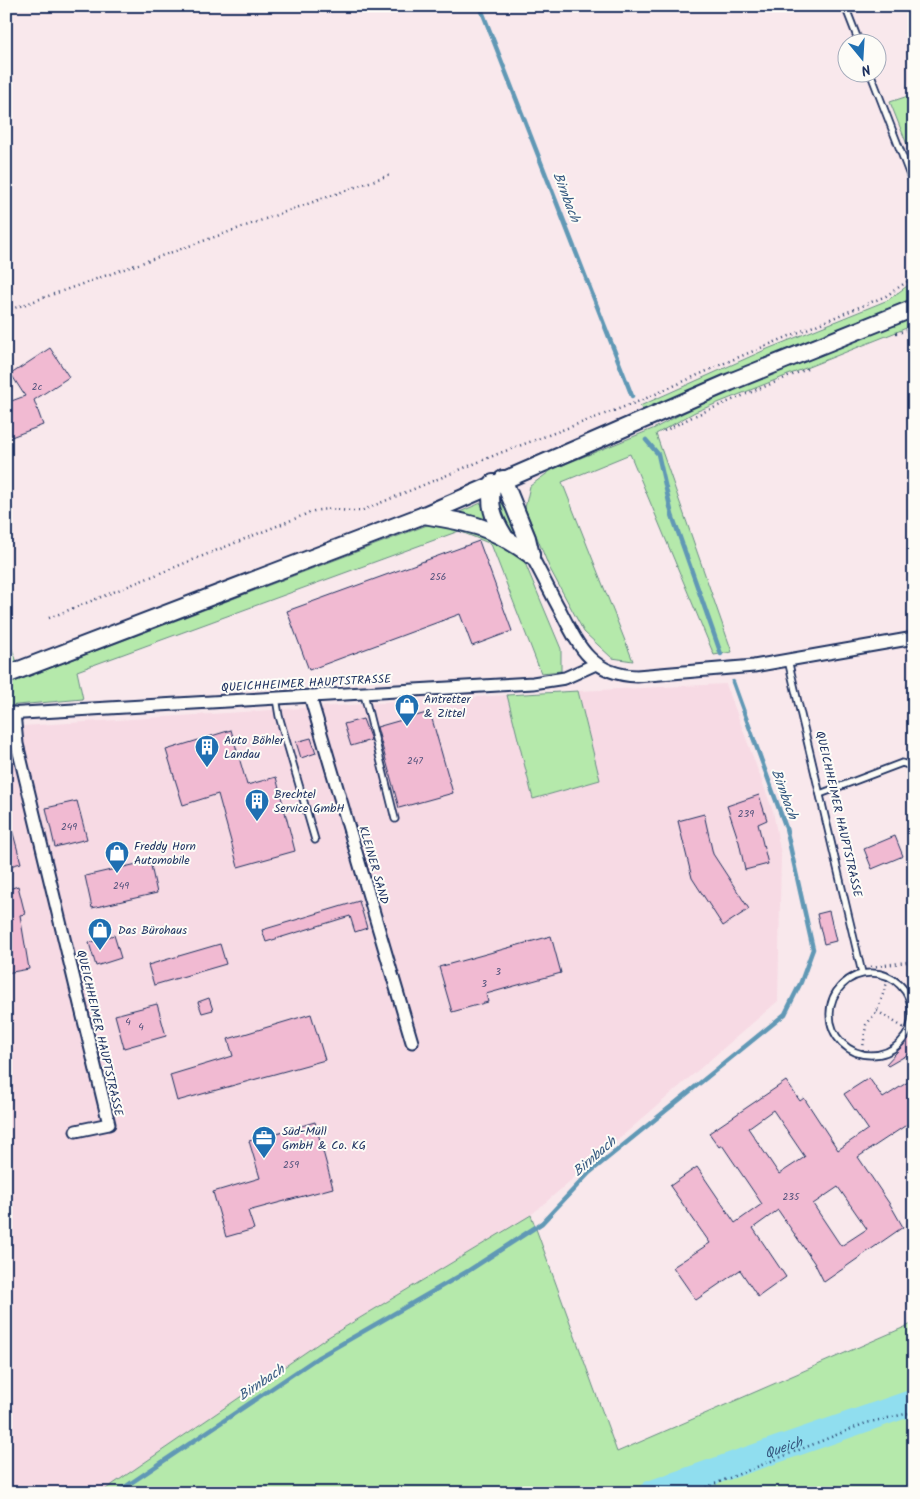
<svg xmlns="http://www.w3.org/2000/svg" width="920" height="1499" viewBox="0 0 920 1499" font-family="Kalam,sans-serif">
  <rect width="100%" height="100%" fill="#f9e8ec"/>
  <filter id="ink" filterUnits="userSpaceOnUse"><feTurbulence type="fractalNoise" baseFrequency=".02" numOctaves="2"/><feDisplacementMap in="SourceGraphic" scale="10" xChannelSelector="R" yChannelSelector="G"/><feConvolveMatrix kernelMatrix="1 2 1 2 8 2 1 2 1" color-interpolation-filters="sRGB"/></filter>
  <g filter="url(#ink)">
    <path fill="#f7dae4" d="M726,684L773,811L781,855L778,1001L531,1215L325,1339L100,1493H6V727L507,695L533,799L600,780L578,691Z"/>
    <g fill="#b5e9ab" stroke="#688c84">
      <path d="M914,94V120L912,121L914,162L890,102Z"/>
      <path d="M914,281V300L643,410L640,406L765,350L888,300Z"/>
      <path d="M914,316V325L695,412L656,434L732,652L714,655L630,454L562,482L633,661L612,658L584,632L549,567L525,508L530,486L553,469L655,428L698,405L746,385Z"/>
      <path d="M498,502H501L508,511L519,536L516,538L505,522Z"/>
      <path d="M481,503L489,523L455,514Z"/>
      <path d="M443,519L510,544L525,563L561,649V671L541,673L491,544L459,531L77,671L83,699L6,706V685Z"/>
      <path d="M6,633L20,670L6,675Z"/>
      <path d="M578,691L600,780L533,799L507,695Z"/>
      <path d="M531,1215L617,1452L914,1323V1493H100L325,1339Z"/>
    </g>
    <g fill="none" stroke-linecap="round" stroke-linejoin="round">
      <g stroke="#6198b5" stroke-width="4.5">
        <path d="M480,6L632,396"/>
        <path d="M646,440L658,454L672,515L721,654"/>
        <path d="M116,1493L317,1358L468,1271L542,1223L589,1173L785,1014L801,982L813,949L786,828L733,682"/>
      </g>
      <path stroke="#90deef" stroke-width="26" id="s1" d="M652,1493L914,1402"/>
    </g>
    <g fill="#f1bad2" stroke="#1b2f5e" fill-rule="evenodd">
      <path d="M50,348L69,377L34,400L43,425L6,439V403L25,396L11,374Z"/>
      <path d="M479,541L512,631L472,646L460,614L309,670L287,611Z"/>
      <path d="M430,712L453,793L399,808L377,727Z"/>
      <path d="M363,719L371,740L351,746L344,724Z"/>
      <path d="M231,730L247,785L276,777L295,851L238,867L218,794L183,805L166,750Z"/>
      <path d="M311,738L316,753L301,758L296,742Z"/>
      <path d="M759,795L767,820L758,824L768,864L745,870L739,842L727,806Z"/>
      <path d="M77,801L87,839L55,847L46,808Z"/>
      <path d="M704,814L713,854L749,909L723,926L692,878L678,821Z"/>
      <path d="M10,822L21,863L6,867V823Z"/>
      <path d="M895,836L903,856L872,869L864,849Z"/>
      <path d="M150,861L157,893L92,908L85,876Z"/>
      <path d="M18,886L25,914L20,915L29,969L6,973V890Z"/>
      <path d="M359,901L367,928L355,932L350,916L266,942L262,930Z"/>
      <path d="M829,911L836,941L824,944L817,914Z"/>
      <path d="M114,935L121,958L96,966L89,943Z"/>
      <path d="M551,936L561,973L486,994L488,1002L452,1012L439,967Z"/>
      <path d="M220,944L226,964L154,985L148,965Z"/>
      <path d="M209,998L213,1010L202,1013L198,1002Z"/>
      <path d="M157,1004L166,1036L124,1048L115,1015Z"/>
      <path d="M311,1014L325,1060L177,1101L170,1075L233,1056L228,1039Z"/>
      <path d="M914,1033V1051L888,1066L886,1064Z"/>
      <path d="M869,1078L883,1098L914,1078V1120L858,1157L891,1206L903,1227L824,1282L815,1264L778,1210L753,1228L786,1277L758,1297L740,1270L696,1300L673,1267L710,1243L670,1186L697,1167L735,1223L762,1204L722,1145L719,1147L709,1133L786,1081L800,1101L804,1098L838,1150L868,1129L844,1094ZM773,1110L805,1157L779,1174L748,1128ZM838,1187L867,1229L841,1246L813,1204Z"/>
      <path d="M315,1122L333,1188L248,1211L254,1229L226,1237L213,1192L260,1178L249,1141Z"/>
    </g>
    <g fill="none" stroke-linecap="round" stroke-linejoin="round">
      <defs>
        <g id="service">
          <path d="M845,6L859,42"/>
          <path d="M870,72L914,186"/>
          <path d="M788,660L862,973"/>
          <path d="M364,694L395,819"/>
          <path d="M276,698L279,716L315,840"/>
          <path d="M820,794L902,763L914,767"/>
          <circle cx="871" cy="1014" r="41"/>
        </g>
        <g id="minor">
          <path d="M531,555C541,573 550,592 560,610C578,645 591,675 637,676L754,666L914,638"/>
          <path d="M310,696L412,1042"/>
          <path d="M14,713L17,744L109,1124L76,1131"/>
          <path d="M6,714L533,683L565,678L596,664"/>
        </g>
        <g id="secondary">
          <path d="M503,479L527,538L531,555"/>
          <path d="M493,483C488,504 493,518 504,536"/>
          <path d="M424,515C472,523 490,526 531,555"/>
          <path d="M6,675L424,515L730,382L914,308"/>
        </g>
      </defs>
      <use href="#service" stroke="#1b2f5e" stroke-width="9"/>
      <use href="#minor" stroke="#1b2f5e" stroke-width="15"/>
      <use href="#secondary" stroke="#1b2f5e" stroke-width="20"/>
      <g stroke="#1b2f5e" stroke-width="2.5" stroke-dasharray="1 4" stroke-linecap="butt">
        <path d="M6,311L392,174"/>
        <path d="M896,333L914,329"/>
        <path d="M664,431L694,416L807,369"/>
        <path d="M49,618L314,511C331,507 345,512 361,511L500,453L640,401L727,362L886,296L908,281L914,275"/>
        <path d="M871,967L914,961"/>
        <path d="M877,1011L909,1031"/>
        <path d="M862,1055L866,1025L877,1011L889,977"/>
        <path d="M692,1493L866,1423L914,1412"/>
      </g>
      <use href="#service" stroke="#fdfcf7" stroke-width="5.5"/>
      <use href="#minor" stroke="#fdfcf7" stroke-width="11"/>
      <use href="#secondary" stroke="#fdfcf7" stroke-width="16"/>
    </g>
  </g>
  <defs>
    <symbol id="shop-pin" viewBox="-11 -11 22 30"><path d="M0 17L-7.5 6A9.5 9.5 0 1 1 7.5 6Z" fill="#1f6fb2" stroke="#fdfcf7"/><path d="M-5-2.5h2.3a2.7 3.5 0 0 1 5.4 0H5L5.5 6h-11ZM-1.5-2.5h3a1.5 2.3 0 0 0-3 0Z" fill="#fff"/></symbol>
    <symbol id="building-pin" viewBox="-11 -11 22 30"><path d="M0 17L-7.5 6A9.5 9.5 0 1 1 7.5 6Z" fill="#1f6fb2" stroke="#fdfcf7"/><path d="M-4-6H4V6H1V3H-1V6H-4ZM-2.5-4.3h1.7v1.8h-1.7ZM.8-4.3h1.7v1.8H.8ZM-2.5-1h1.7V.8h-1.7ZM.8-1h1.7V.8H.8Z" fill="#fff"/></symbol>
    <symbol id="office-pin" viewBox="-11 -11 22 30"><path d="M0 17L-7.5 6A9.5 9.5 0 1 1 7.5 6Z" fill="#1f6fb2" stroke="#fdfcf7"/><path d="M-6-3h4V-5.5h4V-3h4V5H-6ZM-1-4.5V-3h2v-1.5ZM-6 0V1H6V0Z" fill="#fff"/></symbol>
  </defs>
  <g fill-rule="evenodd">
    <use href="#shop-pin" x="393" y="692" width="28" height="38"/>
    <use href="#building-pin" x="193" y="733" width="28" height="38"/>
    <use href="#building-pin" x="243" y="787" width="28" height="38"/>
    <use href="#shop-pin" x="103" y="839" width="28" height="38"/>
    <use href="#shop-pin" x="86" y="916" width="28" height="38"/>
    <use href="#office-pin" x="250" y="1124" width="28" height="38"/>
  </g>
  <g text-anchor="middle" stroke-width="4" stroke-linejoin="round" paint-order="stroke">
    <g font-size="10" fill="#50527b">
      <text x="37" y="390">2c</text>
      <text x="438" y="580">256</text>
      <text x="415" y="764">247</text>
      <text x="746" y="817">239</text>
      <text x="69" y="830">249</text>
      <text x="121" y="889">249</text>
      <text x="498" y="975">3</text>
      <text x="484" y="987">3</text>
      <text x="128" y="1025">4</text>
      <text x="141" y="1030">4</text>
      <text x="291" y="1168">259</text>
      <text x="791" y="1200">235</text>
    </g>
    <g font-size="12" fill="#1b2f5e" stroke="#fdfcf7">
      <text transform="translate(306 683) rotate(-3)" y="4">QUEICHHEIMER HAUPTSTRASSE</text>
      <text transform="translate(839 814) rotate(77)" y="4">QUEICHHEIMER HAUPTSTRASSE</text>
      <text transform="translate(374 865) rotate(74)" y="4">KLEINER SAND</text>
      <text transform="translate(100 1033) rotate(77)" y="4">QUEICHHEIMER HAUPTSTRASSE</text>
    </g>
    <g font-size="12" fill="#1b2f5e" stroke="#fdfcf7" text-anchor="start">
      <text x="424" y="703">Antretter<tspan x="424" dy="14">&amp; Zittel</tspan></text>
      <text x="224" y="744">Auto Böhler<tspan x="224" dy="14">Landau</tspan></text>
      <text x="274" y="798">Brechtel<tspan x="274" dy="14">Service GmbH</tspan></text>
      <text x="134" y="850">Freddy Horn<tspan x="134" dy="14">Automobile</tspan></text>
      <text x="118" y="934">Das Bürohaus</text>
      <text x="282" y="1135">Süd-Müll<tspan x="282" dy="14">GmbH &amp; Co. KG</tspan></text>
    </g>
    <g font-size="14" font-style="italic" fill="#385b82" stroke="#fdfcf7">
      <text transform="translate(567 197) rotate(69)" y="5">Birnbach</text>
      <text transform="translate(785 794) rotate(70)" y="5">Birnbach</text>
      <text transform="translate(594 1156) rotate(-41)" y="5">Birnbach</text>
      <text transform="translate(261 1382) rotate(-34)" y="5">Birnbach</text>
      <text dy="5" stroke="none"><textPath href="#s1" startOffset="139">Queich</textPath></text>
    </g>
  </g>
  <rect width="920" height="1499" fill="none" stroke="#fdfcf7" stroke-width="25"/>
  <rect x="12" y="12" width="895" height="1474" fill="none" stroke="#1b2f5e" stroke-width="2" filter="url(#ink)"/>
  <g transform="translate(862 58) rotate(162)"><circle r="24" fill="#fdfcf7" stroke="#a3aaba"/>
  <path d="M0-4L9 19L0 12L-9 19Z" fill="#1f6fb2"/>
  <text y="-8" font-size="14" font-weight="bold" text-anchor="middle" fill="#1b2f5e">N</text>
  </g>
</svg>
